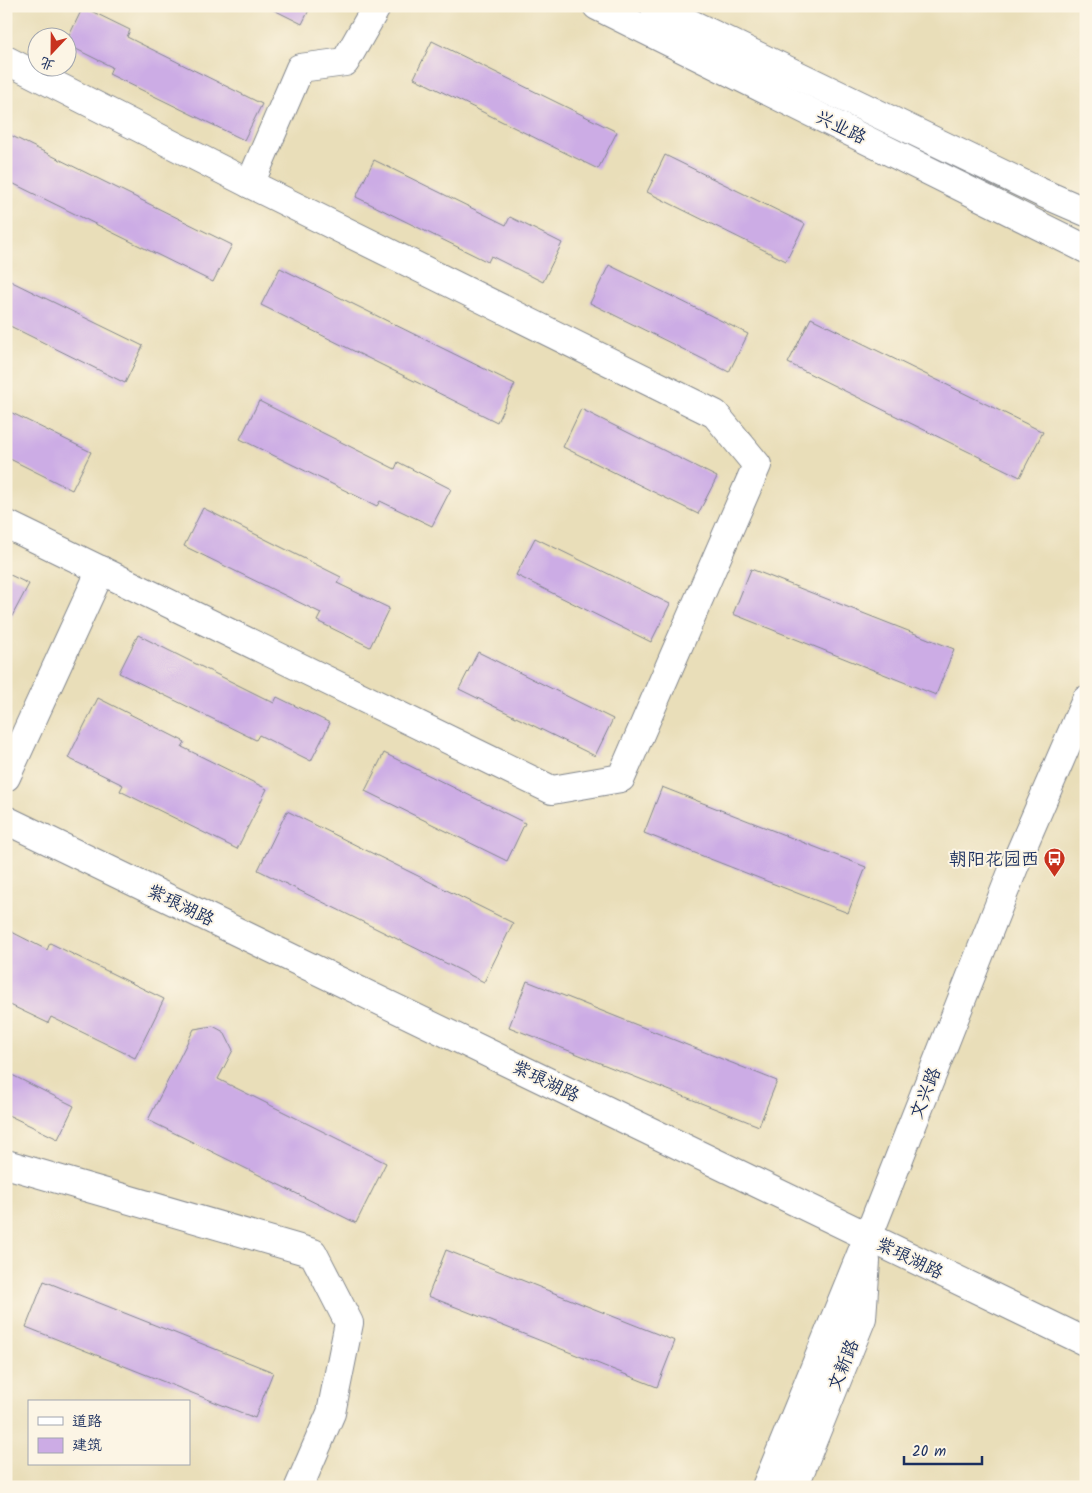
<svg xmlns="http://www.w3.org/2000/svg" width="1092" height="1493" viewBox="0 0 1092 1493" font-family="Kalam,'LXGW WenKai TC',sans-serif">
  <rect width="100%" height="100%" fill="#fcf5e5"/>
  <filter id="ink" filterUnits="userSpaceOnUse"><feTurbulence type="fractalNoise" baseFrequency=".02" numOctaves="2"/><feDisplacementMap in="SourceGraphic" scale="10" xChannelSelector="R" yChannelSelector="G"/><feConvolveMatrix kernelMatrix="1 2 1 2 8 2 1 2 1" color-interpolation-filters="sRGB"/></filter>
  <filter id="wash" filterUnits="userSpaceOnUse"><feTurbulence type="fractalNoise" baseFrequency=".0096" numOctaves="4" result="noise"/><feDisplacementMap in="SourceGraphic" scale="20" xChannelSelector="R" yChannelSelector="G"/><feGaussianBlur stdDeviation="1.12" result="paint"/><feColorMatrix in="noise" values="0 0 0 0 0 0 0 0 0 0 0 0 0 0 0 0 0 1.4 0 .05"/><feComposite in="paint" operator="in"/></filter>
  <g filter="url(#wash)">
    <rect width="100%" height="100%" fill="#e9deb9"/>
    <g id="blocks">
      <g fill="#ccace5">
        <path d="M266,6H311L302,24Z"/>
        <path d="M83,7L130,30L127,37L262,104L244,140L109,74L112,67L68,45V38Z"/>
        <path d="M432,41L617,132L598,169L414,78Z"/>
        <path d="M6,133L232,245L213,282L6,180Z"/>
        <path d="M665,155L805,224L786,261L647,192Z"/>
        <path d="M374,160L506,225L510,217L562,243L543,282L491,256L488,262L356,197Z"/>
        <path d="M609,265L748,334L729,372L590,303Z"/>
        <path d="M280,268L515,384L497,422L261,305Z"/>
        <path d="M6,279L143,346L125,383L6,324Z"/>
        <path d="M811,318L1043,432L1020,477L788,363Z"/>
        <path d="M259,401L395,469L398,462L451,489L432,526L380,501L377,506L240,439Z"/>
        <path d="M581,409L717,477L698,514L563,447Z"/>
        <path d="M6,410L91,452L72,490L6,457Z"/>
        <path d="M203,508L341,577L337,583L389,608L370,647L317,621L321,613L184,546Z"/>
        <path d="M535,538L670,604L651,642L516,575Z"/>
        <path d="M751,569L954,649L936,695L733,614Z"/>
        <path d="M6,573L29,584L10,620L6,618Z"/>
        <path d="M138,635L274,703L277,697L330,723L311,761L259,735L256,740L119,673Z"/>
        <path d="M478,652L613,719L595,756L459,689Z"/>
        <path d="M98,698L185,742L182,747L267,789L237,849L120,791L123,785L68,758Z"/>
        <path d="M384,753L525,823L507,861L365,791Z"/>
        <path d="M662,787L866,867L848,913L644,833Z"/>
        <path d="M287,811L513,923L484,982L258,870Z"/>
        <path d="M6,929L47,950L50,943L164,999L135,1058L51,1017L48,1023L6,1003Z"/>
        <path d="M527,981L777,1081L759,1126L509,1027Z"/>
        <path d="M213,1026L224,1032L233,1050L218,1079L386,1163L356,1223L148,1120L194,1029Z"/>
        <path d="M6,1072L74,1106L58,1139L6,1114Z"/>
        <path d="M446,1250L675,1341L657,1387L428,1296Z"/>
        <path d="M44,1281L273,1372L255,1418L26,1327Z"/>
      </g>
    </g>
  </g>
  <g filter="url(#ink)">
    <use href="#blocks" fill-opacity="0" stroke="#82868c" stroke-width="1"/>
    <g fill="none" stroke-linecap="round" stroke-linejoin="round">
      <defs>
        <g id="minor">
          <path d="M597,6L1086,249"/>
          <path d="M654,6L1040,192L1086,212"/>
          <path d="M6,60L250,184L715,414L757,465L621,778L552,790L6,524"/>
          <path d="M250,184L300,68L345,62L377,6"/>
          <path d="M6,777L101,570"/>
          <path d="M6,820L1086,1342"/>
          <path d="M6,1164L313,1253L349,1323L331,1413L299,1487"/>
          <path d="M766,1487L868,1237L1016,862L1086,700"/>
          <path d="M794,1487L862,1318L866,1261"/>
        </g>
      </defs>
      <use href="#minor" stroke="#82868c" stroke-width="30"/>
      <use href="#minor" stroke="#fff" stroke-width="28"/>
    </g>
  </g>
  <defs>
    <symbol id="bus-pin" viewBox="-11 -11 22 30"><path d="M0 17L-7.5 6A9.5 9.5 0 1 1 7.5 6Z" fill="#c8321e" stroke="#fcf5e5"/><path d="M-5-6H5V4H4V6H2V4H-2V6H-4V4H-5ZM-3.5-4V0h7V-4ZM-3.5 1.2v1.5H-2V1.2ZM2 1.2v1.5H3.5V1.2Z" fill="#fff"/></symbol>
  </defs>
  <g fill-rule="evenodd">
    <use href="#bus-pin" x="1042" y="846" width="25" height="34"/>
  </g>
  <g text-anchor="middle" stroke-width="4" stroke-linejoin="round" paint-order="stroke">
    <g font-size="18" fill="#1b2f5e" stroke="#fcf5e5">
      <text transform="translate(841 127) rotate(26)" y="6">兴业路</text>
      <text transform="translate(181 905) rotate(26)" y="6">紫琅湖路</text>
      <text transform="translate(546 1081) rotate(26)" y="6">紫琅湖路</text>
      <text transform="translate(925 1093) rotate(-68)" y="6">文兴路</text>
      <text transform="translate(910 1258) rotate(26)" y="6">紫琅湖路</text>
      <text transform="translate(843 1365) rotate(-68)" y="6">文新路</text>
    </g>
    <g font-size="18" fill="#1b2f5e" stroke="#fcf5e5" text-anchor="end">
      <text x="1039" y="865">朝阳花园西</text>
    </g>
  </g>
  <rect width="1092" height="1493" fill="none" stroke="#fcf5e5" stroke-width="25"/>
  <rect x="28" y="1400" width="162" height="65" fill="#fcf5e5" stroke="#a2a6af"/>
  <rect x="38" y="1417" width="25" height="8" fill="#ffffff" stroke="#a2a6af"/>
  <text x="72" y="1426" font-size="15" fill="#1b2f5e">道路</text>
  <rect x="38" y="1438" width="25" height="15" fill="#ccace5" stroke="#a2a6af"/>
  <text x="72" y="1450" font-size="15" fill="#1b2f5e">建筑</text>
  <g transform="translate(52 52) rotate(202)"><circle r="24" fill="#fcf5e5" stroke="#a2a6af"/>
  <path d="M0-4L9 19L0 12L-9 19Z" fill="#c8321e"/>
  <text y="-8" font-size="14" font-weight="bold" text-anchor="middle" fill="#1b2f5e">北</text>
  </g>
  <path d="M904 1456v8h78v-8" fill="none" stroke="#1b2f5e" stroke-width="2.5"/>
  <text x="912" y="1456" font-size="15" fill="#1b2f5e" stroke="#fcf5e5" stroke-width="4" paint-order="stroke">20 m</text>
</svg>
